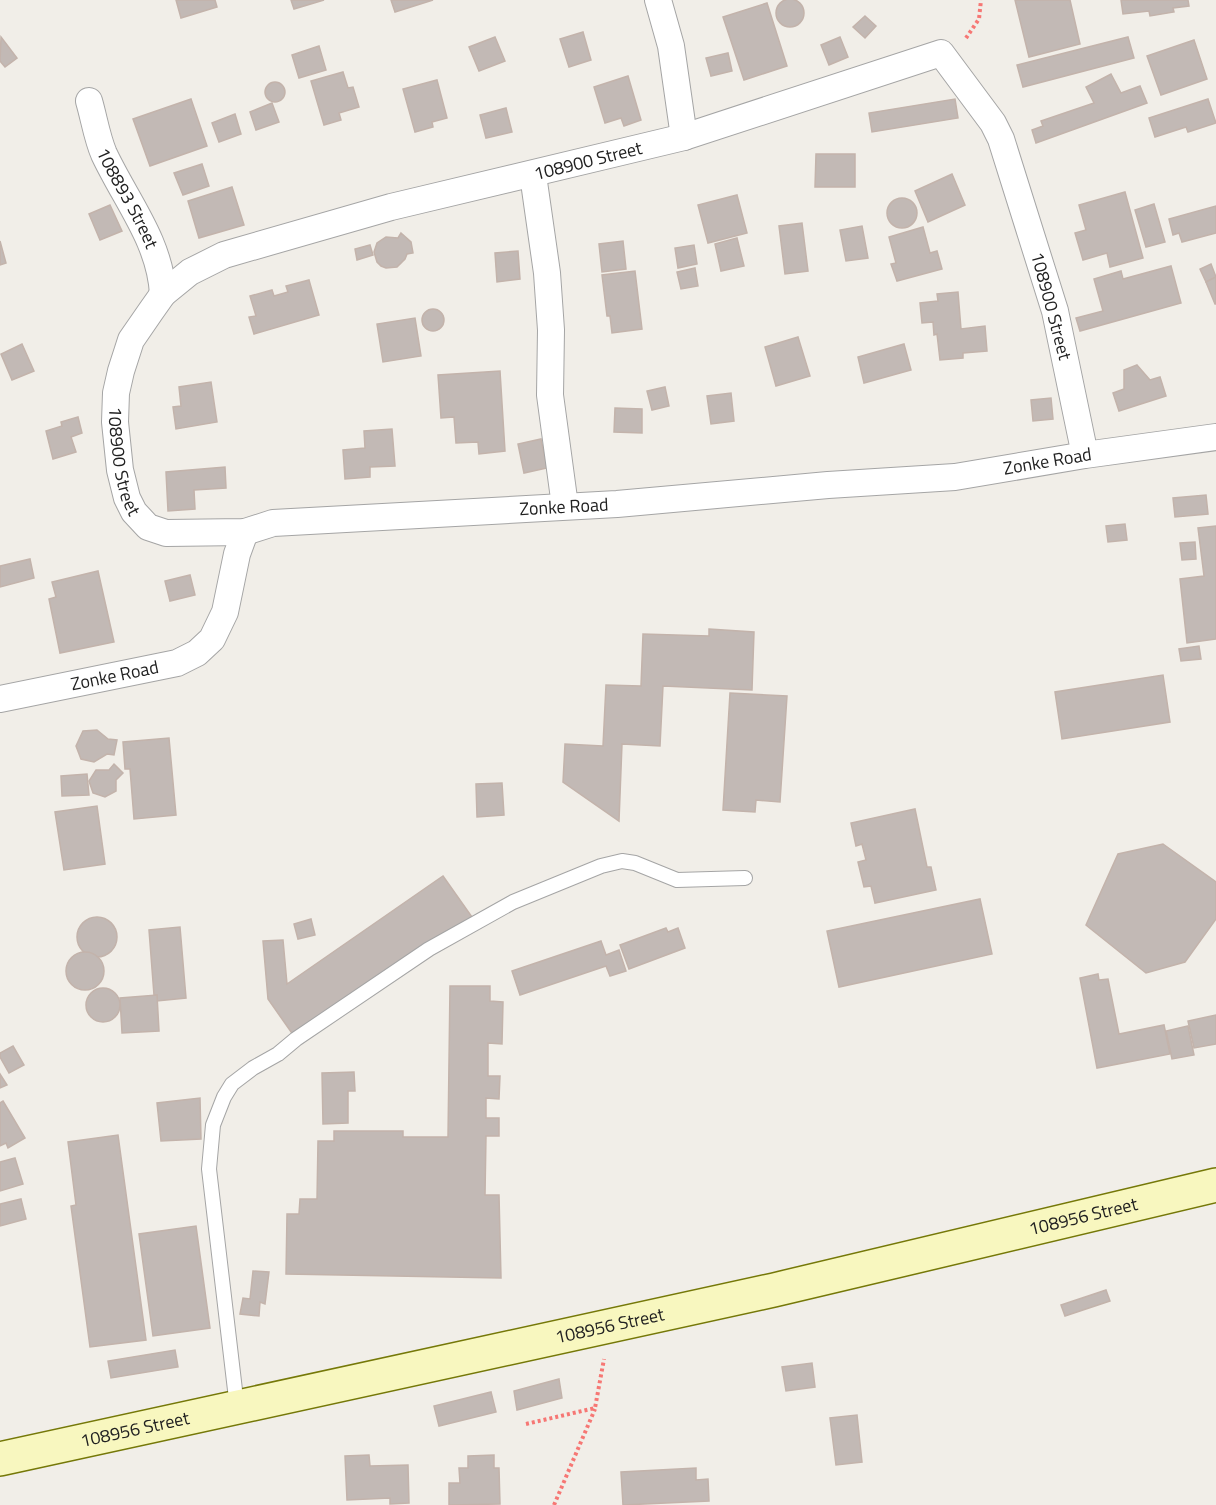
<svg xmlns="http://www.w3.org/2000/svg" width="1216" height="1505" viewBox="0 0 1216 1505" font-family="'Titillium Web',sans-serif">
  <rect width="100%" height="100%" fill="#f1eee8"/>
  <g fill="#c2b9b5" stroke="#c3b3ab" stroke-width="1.5">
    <circle cx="790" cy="13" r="14"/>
    <path d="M176,0H215L217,7L181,18Z"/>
    <path d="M291,0H324L294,9Z"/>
    <path d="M391,0H433L395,12Z"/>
    <path d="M1015,0H1070L1080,44L1029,57Z"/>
    <path d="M1121,0H1188L1189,6L1173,8L1174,12L1150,16L1149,11L1123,14Z"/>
    <path d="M767,3L787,66L744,80L723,17Z"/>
    <path d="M865,16L876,26L865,38L853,27Z"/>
    <path d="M583,32L591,60L569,67L560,39Z"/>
    <path d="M1,37L17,58L5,67L0,61Z"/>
    <path d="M495,37L505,61L479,71L469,47Z"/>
    <path d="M840,37L848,57L829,65L821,45Z"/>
    <path d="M1128,37L1134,58L1023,87L1017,65Z"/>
    <path d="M1194,40L1207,79L1161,95L1147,56Z"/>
    <path d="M319,46L326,70L299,78L292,55Z"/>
    <path d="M728,53L732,71L711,76L706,58Z"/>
    <path d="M343,72L348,88L353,87L359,107L339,113L341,120L324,125L311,81Z"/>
    <path d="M1111,74L1121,93L1140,86L1147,103L1036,143L1032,130L1043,126L1041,121L1094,103L1086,87Z"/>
    <path d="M628,76L641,120L624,126L621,118L605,123L594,87Z"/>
    <path d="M437,80L447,118L432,122L433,127L415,132L403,89Z"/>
    <circle cx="275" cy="92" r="10"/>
    <path d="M191,99L207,146L150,166L133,119Z"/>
    <path d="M955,99L958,118L872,132L869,113Z"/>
    <path d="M1208,99L1216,123L1188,132L1186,127L1155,137L1149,118Z"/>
    <path d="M272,103L279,122L256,130L250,112Z"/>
    <path d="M506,108L512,132L486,138L480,115Z"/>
    <path d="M235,114L241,134L219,142L212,123Z"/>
    <path d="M816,154H855V187H815Z"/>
    <path d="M202,164L209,186L183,195L174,173Z"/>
    <path d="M952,174L965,205L928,222L915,191Z"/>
    <path d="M232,187L244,225L199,238L188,201Z"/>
    <path d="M1125,192L1143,258L1110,267L1107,253L1083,260L1075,233L1086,230L1079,205Z"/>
    <path d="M737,195L747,233L708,243L698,205Z"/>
    <circle cx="902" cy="213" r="15"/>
    <path d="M1154,204L1165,242L1146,247L1135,210Z"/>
    <path d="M110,205L122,231L100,240L89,214Z"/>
    <path d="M1216,206V233L1182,242L1179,233L1173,235L1169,219Z"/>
    <path d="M802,223L808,271L785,274L779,226Z"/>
    <path d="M862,226L868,258L846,261L840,230Z"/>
    <path d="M923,227L930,253L937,251L942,269L897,281L891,264L896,263L889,237Z"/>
    <path d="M401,233L411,242L413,253L407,254L405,259L397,267L386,268L381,266L377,262L374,252L377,243L386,237L398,238Z"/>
    <path d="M737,238L744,266L721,271L715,244Z"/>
    <path d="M0,241L6,263L0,265Z"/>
    <path d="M623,241L626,269L602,272L599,244Z"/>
    <path d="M370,245L373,255L357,260L355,249Z"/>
    <path d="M694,245L697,264L678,268L675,248Z"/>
    <path d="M518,251L520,279L497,282L495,253Z"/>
    <path d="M1211,264L1216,277L1206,282L1200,269Z"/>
    <path d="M1171,266L1181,303L1080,331L1076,318L1103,311L1094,279L1121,271L1123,279Z"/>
    <path d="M695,268L698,286L681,289L677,272Z"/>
    <path d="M635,271L642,329L612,333L610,316H607L602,275Z"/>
    <path d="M1216,277V304H1215L1206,282Z"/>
    <path d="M309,280L319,315L254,334L249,317L256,316L250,296L272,290L274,296L288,292L286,286Z"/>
    <path d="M958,292L961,329L985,326L987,351L963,353V358L940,360L937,334L934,335L933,322L922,323L920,303L938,301L937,294Z"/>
    <circle cx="433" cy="320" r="11"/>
    <path d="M415,318L421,356L383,362L377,324Z"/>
    <path d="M798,337L810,376L776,386L765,347Z"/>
    <path d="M22,344L34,371L12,380L1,354Z"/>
    <path d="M904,344L911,370L864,383L858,357Z"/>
    <path d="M1137,365L1150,380L1160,377L1166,396L1119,411L1113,393L1124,389V370Z"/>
    <path d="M500,371L505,451L479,454L478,442L456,443L454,417L441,418L438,375Z"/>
    <path d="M211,382L217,422L176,429L173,407L181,406L179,387Z"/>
    <path d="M665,387L669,406L652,410L647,391Z"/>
    <path d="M731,393L734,421L711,424L707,396Z"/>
    <path d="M1051,398L1053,419L1033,421L1031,400Z"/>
    <path d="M615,408L642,409V433L614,432Z"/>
    <path d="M78,417L82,433L71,437L76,452L53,459L46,431L62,426L61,422Z"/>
    <path d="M392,429L395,466L370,467V477L345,479L343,450L365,448L364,431Z"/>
    <path d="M541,439L547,468L524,473L518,444Z"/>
    <path d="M225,467L226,488L194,490L195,509L168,511L166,472Z"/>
    <path d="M1206,495L1208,514L1175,517L1173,498Z"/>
    <path d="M1125,524L1127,540L1108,542L1106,526Z"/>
    <path d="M1216,526V639L1187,643L1180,579L1204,576L1198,528Z"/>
    <path d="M1195,542L1196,559L1182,560L1180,543Z"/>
    <path d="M30,559L34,578L0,587V566Z"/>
    <path d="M98,571L114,642L60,653L49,599L56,597L52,582Z"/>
    <path d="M190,575L195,595L170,601L165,581Z"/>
    <path d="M709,629L754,632L752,690L663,686L660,746L622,744L619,821L563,782L565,744L603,746L606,685L641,686L643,634L709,636Z"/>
    <path d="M1199,646L1201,659L1181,661L1179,649Z"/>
    <path d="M1163,675L1170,722L1062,739L1055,692Z"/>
    <path d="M730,693L787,696L780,802L756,800L755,812L723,810Z"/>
    <path d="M97,730L108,739L117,740L114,755L107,754L94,762L81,759L76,746L83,731Z"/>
    <path d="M169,738L176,815L134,819L130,769H125L123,742Z"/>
    <path d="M114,764L123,773L116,780V791L105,797L93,793L89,781L96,770H109Z"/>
    <path d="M87,774L89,795L62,796L61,776Z"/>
    <path d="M502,783L504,815L477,817L476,784Z"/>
    <path d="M97,806L105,864L64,870L55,812Z"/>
    <path d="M915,809L927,867H931L936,890L875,903L871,886L864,887L858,862L866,860L862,844L856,846L851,823Z"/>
    <path d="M1163,844L1216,882V919L1185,962L1146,973L1086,925L1118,854Z"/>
    <path d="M443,876L472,917L296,1039L268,999L263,941L283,940L287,984Z"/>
    <path d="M980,899L992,954L839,987L827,931Z"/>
    <circle cx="97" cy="937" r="20"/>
    <path d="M311,919L315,935L298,939L294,924Z"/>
    <path d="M180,927L186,998L157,1001V995H154L149,930Z"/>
    <path d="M666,928L668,932L678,928L685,948L629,969L620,945Z"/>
    <path d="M601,941L606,955L619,950L626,971L610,976L606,966L520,995L512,971Z"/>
    <circle cx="85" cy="971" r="19"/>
    <path d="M1098,974L1099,980L1108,979L1119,1034L1164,1025L1170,1054L1097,1068L1080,978Z"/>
    <path d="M450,986H490V1001L503,1002L502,1044L488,1043V1076H500L499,1099L486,1098V1118H499V1136H486L485,1195H499L501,1278L286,1274L287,1214H299L300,1199H317L318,1141H334V1131H403V1137H448Z"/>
    <circle cx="103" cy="1005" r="17"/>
    <path d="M157,995L159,1031L122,1033L120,998Z"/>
    <path d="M1216,1015V1044L1194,1048L1188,1021Z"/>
    <path d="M1188,1026L1194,1055L1172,1059L1166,1031Z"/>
    <path d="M13,1046L24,1065L9,1073L0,1057V1053Z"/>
    <path d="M354,1072L355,1091H348V1123L323,1124L322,1073Z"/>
    <path d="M0,1074L7,1085L0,1088Z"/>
    <path d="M200,1098L201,1139L161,1141L157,1103Z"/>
    <path d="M3,1101L25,1138L8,1148L6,1143L0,1146V1103Z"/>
    <path d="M118,1135L146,1340L90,1347L71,1206L76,1205L68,1142Z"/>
    <path d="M15,1158L23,1184L0,1191V1162Z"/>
    <path d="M21,1199L26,1219L0,1226V1204Z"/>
    <path d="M196,1226L210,1328L153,1336L139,1234Z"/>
    <path d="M253,1271L269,1272L265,1304L260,1302L259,1316L240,1314L243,1298L250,1299Z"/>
    <path d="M1106,1290L1110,1301L1065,1316L1061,1305Z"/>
    <path d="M175,1350L178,1367L111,1378L108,1361Z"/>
    <path d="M812,1363L815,1387L786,1391L782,1367Z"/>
    <path d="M559,1379L562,1398L517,1410L514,1391Z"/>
    <path d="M491,1392L496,1412L439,1426L434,1406Z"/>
    <path d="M857,1415L862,1462L836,1465L830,1418Z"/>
    <path d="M369,1455L370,1466L408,1465L409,1503L390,1504V1498L347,1500L345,1456Z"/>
    <path d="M494,1455V1468H499L500,1504L449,1505V1483H460L459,1468H468V1456Z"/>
    <path d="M696,1468V1480L708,1479L709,1501L623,1505L621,1472Z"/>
  </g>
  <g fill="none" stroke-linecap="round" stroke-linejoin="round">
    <defs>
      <path id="lane" d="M237,1407L209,1169L213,1125L224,1097L232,1084L253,1068L278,1054L296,1039L429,949L513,902L601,866L622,861L635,863L677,880L745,878"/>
      <g id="street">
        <path d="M658,0L671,46L684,137"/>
        <path id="s1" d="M89,101C94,118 97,138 104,154C126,201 160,241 163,294"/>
        <path d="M533,175L547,273L551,330L550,395L565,506"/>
        <path id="s2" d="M1085,455L1055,311L1001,139L993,123L941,53L684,137L391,207L224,255L190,272L163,294L151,311L131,340L121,371L116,393L115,422L120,470L127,498L134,512L148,527L166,533L245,532L273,523L617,504L828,485L955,477L1085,455L1216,437"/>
        <path id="s3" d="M0,699L177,663L197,653L212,639L225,612L237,554L245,532"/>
      </g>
      <g id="secondary">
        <path id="s4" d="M0,1459L774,1290L1216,1185"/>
      </g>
    </defs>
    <use href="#lane" stroke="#a5a5a5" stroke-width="16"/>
    <use href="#street" stroke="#a5a5a5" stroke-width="28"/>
    <use href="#secondary" stroke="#757808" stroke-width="36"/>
    <g stroke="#f67774" stroke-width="4" stroke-dasharray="3 3" stroke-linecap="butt">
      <path d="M966,38L979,19L981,0"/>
      <path d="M526,1424L595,1408L604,1359"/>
      <path d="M554,1505L595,1409"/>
    </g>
    <use href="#lane" stroke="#fff" stroke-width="14"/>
    <use href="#street" stroke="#fff" stroke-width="26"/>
    <use href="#secondary" stroke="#f8f7bf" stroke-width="33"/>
  </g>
  <g text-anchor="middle" stroke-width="4.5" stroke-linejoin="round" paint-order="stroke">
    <g font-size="18" fill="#212121" stroke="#fff">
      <text transform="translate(588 161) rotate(-14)" y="6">108900 Street</text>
      <text dy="6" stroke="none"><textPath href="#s1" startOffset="105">108893 Street</textPath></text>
      <text transform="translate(1051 306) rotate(75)" y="6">108900 Street</text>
      <text dy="6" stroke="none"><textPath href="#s2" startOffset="1431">108900 Street</textPath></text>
      <text dy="6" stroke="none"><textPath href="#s2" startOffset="2409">Zonke Road</textPath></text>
      <text dy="6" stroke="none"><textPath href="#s2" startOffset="1923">Zonke Road</textPath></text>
      <text dy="6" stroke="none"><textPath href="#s3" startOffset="117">Zonke Road</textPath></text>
      <text dy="6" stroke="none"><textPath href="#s4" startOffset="1110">108956 Street</textPath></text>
      <text dy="6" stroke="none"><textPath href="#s4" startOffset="624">108956 Street</textPath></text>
      <text dy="6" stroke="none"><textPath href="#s4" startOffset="138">108956 Street</textPath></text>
    </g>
  </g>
</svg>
